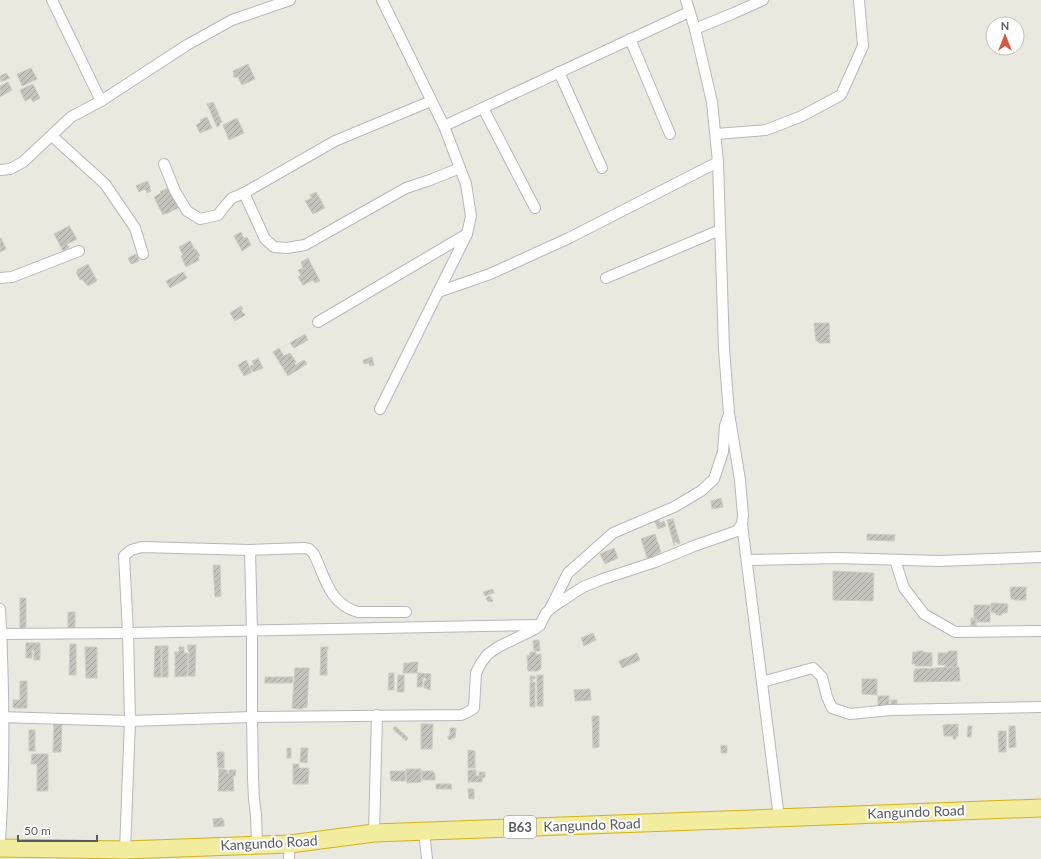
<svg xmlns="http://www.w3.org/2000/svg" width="1041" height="859" viewBox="0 0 1041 859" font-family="Lato,sans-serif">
  <defs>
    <pattern id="building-hatch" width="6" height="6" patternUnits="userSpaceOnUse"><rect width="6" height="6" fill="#c6c3be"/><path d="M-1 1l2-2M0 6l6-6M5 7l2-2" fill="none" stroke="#a4a19e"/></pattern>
  </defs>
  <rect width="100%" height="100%" fill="#eae9e0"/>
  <g fill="url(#building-hatch)" stroke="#ceccc0">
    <path d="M248,64L255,79L242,85L238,77L236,78V77H234L233,76L234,75L233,71Z"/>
    <path d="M31,68L37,79L22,86L17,74Z"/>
    <path d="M6,73L10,78L1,82L0,76Z"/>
    <path d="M8,82L12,90L0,97V86Z"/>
    <path d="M33,84L40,98L33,102L31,98L25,101L20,90Z"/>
    <path d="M213,102L222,122L219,123L220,125L217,127L207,104Z"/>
    <path d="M207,117L212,128L200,133L196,125L201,122L200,120Z"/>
    <path d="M237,118L244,133L229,140L223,125Z"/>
    <path d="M147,181L150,186V188L151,191L147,193L145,189L139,192L136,186Z"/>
    <path d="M168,188L178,208L166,214L165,213L163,215L154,197L161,193L160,192Z"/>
    <path d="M316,192L325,208L313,214L305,201L312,198L310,195Z"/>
    <path d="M69,226L77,239L67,244L69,248L63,251L54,234Z"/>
    <path d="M241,232L244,239L247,237L251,245L242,251L234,236Z"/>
    <path d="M1,238L6,249L0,252V239Z"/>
    <path d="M190,241L195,250L196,249L200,256L198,257L199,260L186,267L181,256L183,255L179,247Z"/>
    <path d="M136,254L139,261L131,264L128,258Z"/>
    <path d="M308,258L320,281L315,283L313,280L303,285L298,277L301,275L298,270L303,268L301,262Z"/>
    <path d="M88,264L97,281L88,286L87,284H86L82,279L80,280L76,272H78L77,270Z"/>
    <path d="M183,272L187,278L170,288L166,281Z"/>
    <path d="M241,306L243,309L241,310L245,315L235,321L230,313Z"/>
    <path d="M814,323H829L830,343H819L818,341H816Z"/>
    <path d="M305,334L308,340L294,348L290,343Z"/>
    <path d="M279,348L284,356L290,353L296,362L294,364L295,365L304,360L307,364L288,376L273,352Z"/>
    <path d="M372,357L374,365L370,366L369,363L364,364L363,360Z"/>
    <path d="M258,358L263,368L253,372L250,366L254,365L252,361Z"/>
    <path d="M246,360L252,372L244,376L238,365Z"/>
    <path d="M721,498L723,507L712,509L711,501Z"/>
    <path d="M658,518L660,523L664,521L666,526L658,529L654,520Z"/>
    <path d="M673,519L680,543L678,544L677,542H674L675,545H674L667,520Z"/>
    <path d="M655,534L661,552L655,555L656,558L648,560L641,539Z"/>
    <path d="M867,534L895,535L894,541L867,540Z"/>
    <path d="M614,548L618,558L605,564L600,554Z"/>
    <path d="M213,565H220L221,596L215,597Z"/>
    <path d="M833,571L874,573L873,601L833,600Z"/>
    <path d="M1010,587H1026V600H1014V599H1011Z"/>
    <path d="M493,589L494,593L485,596L483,592Z"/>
    <path d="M490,596L493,601L490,602V601L488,602L486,598Z"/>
    <rect x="20" y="598" width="6" height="30"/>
    <path d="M991,603L1008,604L1007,613H1002V615H996V613L991,612Z"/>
    <path d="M974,605H990V622H977V619H974Z"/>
    <path d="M68,612H75V629L68,630Z"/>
    <path d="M971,618H973V620H976V628H971Z"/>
    <path d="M593,633L596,640L584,646L581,638Z"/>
    <path d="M539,640L540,651H534L533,641Z"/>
    <path d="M26,643H40V660H34V650H32V658H26Z"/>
    <path d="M70,644H76V675H69Z"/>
    <path d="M188,645H196L195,676H188L189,652L188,650Z"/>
    <path d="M155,646H161V677H154Z"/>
    <rect x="162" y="646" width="6" height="31"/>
    <path d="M85,647H97V678H86Z"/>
    <path d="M179,647H184V653H188L187,676L175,677V652H179Z"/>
    <path d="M321,647H328V649H327V675H320Z"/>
    <path d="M917,651H923V652L932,653V666H915V664H912L913,652H917Z"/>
    <path d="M948,651H957V667H945V665H938V653H948Z"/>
    <path d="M530,652H536V655L541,654V669H539V671H528L527,656L530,655Z"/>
    <path d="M637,653L640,660L622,668L619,661Z"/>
    <path d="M411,662H418L417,673H403L404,663H411Z"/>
    <path d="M959,667L960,681L914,682V671H915V669Z"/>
    <path d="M295,668H309L307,707L300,709L292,708Z"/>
    <path d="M389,673H394V690H388Z"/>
    <path d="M418,673L431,674L430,690L427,689V688H424V681H426V678H423L422,687H417Z"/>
    <path d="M398,675H404V692H397Z"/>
    <rect x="537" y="675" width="6" height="31"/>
    <path d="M530,676H535V679H532L533,681H530Z"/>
    <path d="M265,677H293L292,683H265Z"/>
    <path d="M862,679H877V695L862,694Z"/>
    <path d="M20,681H27V708H13V700H20Z"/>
    <rect x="530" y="682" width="5" height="25"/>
    <path d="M590,689L591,700L575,701L574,690Z"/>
    <rect x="878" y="696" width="11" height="10"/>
    <rect x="891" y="700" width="6" height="6"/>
    <path d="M592,716H599V747L593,748Z"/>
    <path d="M54,721H62L61,752H53Z"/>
    <path d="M421,724H433L432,749H421Z"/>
    <path d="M958,724V736H956V739H953V736H944L943,725Z"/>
    <path d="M395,726L408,738L406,741L393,729Z"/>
    <path d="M968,726H972L971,737H967Z"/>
    <path d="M1009,726H1015L1016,747L1009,748Z"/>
    <path d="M450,728H456L455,738H451V740L448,739V736H450Z"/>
    <rect x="29" y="730" width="6" height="21"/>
    <path d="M998,731H1006V752H999Z"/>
    <path d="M721,745L727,746V753H721Z"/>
    <rect x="287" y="748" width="4" height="10"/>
    <path d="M301,748H308L307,763L300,762Z"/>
    <path d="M468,750L475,751V768H468Z"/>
    <path d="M217,752H224V768H218Z"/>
    <path d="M32,754H48V791H37V764H31Z"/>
    <path d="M293,764H299V768H309L308,784H293Z"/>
    <path d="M219,769L227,770V773L229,774V770H236L235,776L233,775L234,791H218Z"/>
    <path d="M406,769H421V782L407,783Z"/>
    <path d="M468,770H476V776H479V772H485V777L482,778V782H468Z"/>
    <path d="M390,771H405L406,781H391Z"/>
    <path d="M422,771H433V773H435V780H422Z"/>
    <path d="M436,784H451L452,789H436Z"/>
    <path d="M468,789H474V799H469Z"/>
    <path d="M222,818L224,821V826L214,827L213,819Z"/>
  </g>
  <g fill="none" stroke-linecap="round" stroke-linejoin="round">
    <defs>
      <g id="minor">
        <path d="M52,0L101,101"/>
        <path d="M695,29L734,13L763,0"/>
        <path d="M630,39L670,134"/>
        <path d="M559,72L602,168"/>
        <path d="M483,108L535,208"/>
        <path d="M444,126L689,12"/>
        <path d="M716,134L766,130L802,116L841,95L863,46L859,0"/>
        <path d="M52,136L105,184L135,228L143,254"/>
        <path d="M164,164L175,191L187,211L200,219L218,215L224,207L232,198L244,193L335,141L431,101"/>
        <path d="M0,170L10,169L23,162L71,117L101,101L187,45L232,20L290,0"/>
        <path d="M244,193L265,239L274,247L287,248L305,245L406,188L430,180L460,168"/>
        <path d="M0,278L12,277L79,251"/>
        <path d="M606,278L720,230"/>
        <path d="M438,292L490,274L569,238L718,162"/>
        <path d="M318,322L467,234"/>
        <path d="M380,409L467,234L471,216L466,184L444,126L382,0"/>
        <path d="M742,524L779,818"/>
        <path d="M250,550L252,630V717L253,778L254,800L256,815L257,845"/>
        <path d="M747,560L838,558L939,561L1041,557"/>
        <path d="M895,560L904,588L924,614L955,632L1041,631"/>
        <path d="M551,607L568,573L613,533L674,507L701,491L714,479L723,452L725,426L728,417"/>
        <path d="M0,609C4,685 5,765 0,841"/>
        <path d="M0,634L128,633L540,625"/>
        <path d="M762,682L813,668L822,677L827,697L832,708L850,714L890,710L1041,707"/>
        <path d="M0,717L130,721L252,717L461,715L468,712L474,708L476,673L481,663L488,654L498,647L535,629L540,625L546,613L550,609L560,602L583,587L603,579L655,562L694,546L737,531L742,524L743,515L740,480L729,413L724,349L718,162L712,102L695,29L686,0"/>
        <path d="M424,831L427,859"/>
        <path d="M374,833L377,715"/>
        <path d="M125,850L130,721L128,633L124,556L131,550L142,547L250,550L304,548L309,549L314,554C325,577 329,604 358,612H406"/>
        <path d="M289,859L290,844"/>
      </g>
      <path id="trunk" d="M0,848L125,850L290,844L374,833L1041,808"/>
    </defs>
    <use href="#minor" stroke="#b6b7bc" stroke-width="12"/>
    <use href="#trunk" stroke="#d3b118" stroke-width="19"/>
    <use href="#minor" stroke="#fff" stroke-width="10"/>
    <use href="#trunk" stroke="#f2ec9e" stroke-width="17"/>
  </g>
  <g text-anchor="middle" stroke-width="4" stroke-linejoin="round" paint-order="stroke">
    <rect fill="#fff" stroke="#8b8c90" stroke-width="1" x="504" y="816" width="32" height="22" rx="3"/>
    <g font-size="13" font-weight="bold" fill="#595b60">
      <text x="520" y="832">B63</text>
    </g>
    <g font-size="14" fill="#595b60" stroke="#fff">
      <text transform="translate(916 812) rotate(-2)" y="5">Kangundo Road</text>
      <text transform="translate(592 825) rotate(-2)" y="5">Kangundo Road</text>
      <text transform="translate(269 843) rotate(-3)" y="5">Kangundo Road</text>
    </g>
  </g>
  <g transform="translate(1005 36)"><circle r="19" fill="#ffffff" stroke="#bdbdbf"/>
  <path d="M0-3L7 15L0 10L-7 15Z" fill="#d55c3c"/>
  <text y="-6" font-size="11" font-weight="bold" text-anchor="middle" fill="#595b60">N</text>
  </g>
  <path d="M18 835v6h79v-6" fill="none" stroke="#595b60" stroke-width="2"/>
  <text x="24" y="835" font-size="12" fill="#595b60" stroke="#ffffff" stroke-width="3" paint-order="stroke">50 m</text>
</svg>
